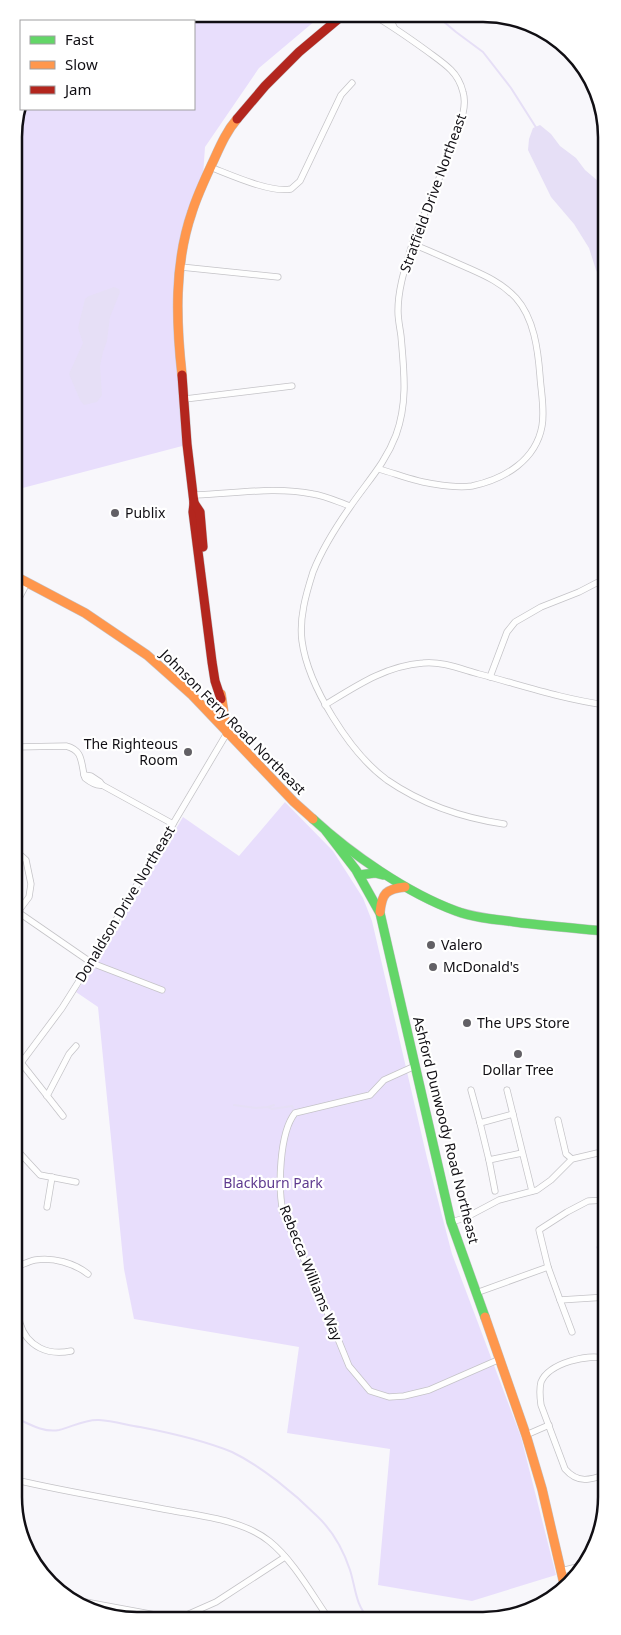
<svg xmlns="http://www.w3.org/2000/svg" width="621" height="1635" viewBox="0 0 621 1635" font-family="'Noto Sans',sans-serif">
  <rect width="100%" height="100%" fill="#f8f7fb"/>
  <g fill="#e8defc">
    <path d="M138,14L322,15L259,68L205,147L203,176L186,218L179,331L186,445L15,490L14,129L21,103V109H194V21H100Z"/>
    <path d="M285,802L333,851L363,898L372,921L427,1158L452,1254L521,1437L556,1575L472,1601L378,1585L390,1449L287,1433L299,1347L134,1319L124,1269L98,1007L76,992L103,953L183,817L239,856Z"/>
  </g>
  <g fill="#e6dff6">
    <path d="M540,125L551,134L560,146L576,158L585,170L598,181L605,194V286L596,270L589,248L574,224L551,197L528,150L529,139L533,128Z"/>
    <path d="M114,287L119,289L120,292L110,317L107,341L103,352L100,366L102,395L97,402L84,405L80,400L69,374L83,343L78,328L85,299L89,296Z"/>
    <path d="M601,1242L604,1243L607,1248V1259L605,1258L602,1261L599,1258L602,1254L598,1251L596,1247Z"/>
  </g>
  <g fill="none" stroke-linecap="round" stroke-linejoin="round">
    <g stroke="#e6dff6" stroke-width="2">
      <path d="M437,16L456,32L483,52L511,88L537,129"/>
      <path d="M234,1105L256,1108L268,1107L272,1109L292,1106L293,1108"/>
      <path d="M268,1107L274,1105"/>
      <path d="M16,1418C29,1424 44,1433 59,1430C72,1427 85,1419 99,1420C113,1421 127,1425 140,1427C171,1433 203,1440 232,1452C261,1466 294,1493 317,1516C333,1531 343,1549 350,1570C356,1589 355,1604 369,1619"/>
    </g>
    <defs>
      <g id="street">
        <path d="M373,15C392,26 409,38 427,51C435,57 444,63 451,70C456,75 461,84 463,92C468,109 458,128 452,145C444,167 435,189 426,210C421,223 415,235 411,248C405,268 398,289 398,311C398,320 400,328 401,336C404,371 408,402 396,435C385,464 367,482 350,507C336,527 322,549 313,572C306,594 299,618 302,641C308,686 350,753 387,780C422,804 463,818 504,824"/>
        <path d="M388,15L394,27"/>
        <path d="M210,167C231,175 270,193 291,189L300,181L341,95L352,83"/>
        <path d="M181,267L278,277"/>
        <path d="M185,399L292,386"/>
        <path d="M379,469C397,474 416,482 434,484C446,486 460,488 472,486C505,479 536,460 542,426C545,410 541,392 540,376C538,350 534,318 516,298C502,283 486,276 468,268C449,260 431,251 412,244"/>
        <path d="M194,495C234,494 273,486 313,494C326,496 338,502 350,506"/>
        <path d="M15,606L27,583"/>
        <path d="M490,677L507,632L515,622L541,607L579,592L606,578"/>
        <path d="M325,705C356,686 385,666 423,663C442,661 461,669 479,674C521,685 562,699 606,705"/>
        <path d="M15,747L66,746C82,750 81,760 84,775"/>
        <path d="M84,775L91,776L100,782L102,785C96,786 90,782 85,778Z"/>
        <path d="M102,785L173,824"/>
        <path d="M15,850L26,860L31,884L29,897L17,913"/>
        <path d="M15,910L86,959L97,965L162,990"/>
        <path d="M15,1005H16"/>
        <path d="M22,1064L63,1116"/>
        <path d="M415,1066L384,1080L370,1095L295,1113C279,1133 278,1188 283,1213L321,1297L349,1366L370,1391L389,1397L404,1396L429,1390L500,1359"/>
        <path d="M15,1071L62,1008L91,962L227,733"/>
        <path d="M471,1090L480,1123L513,1114"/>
        <path d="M507,1090L532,1191"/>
        <path d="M47,1096L69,1054L76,1046"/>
        <path d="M558,1120L566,1154L572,1159"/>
        <path d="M480,1123L489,1160L522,1153"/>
        <path d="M16,1149L40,1175L76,1182"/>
        <path d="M489,1160L495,1191"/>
        <path d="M607,1200L588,1201L567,1212L539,1230L548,1267L560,1300L607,1297"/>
        <path d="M47,1207L52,1177"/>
        <path d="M451,1222L465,1218L499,1200L537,1190L551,1180L572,1159L606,1151"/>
        <path d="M16,1266C20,1295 9,1332 40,1348C50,1353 61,1353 71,1351"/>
        <path d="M16,1267C22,1265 29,1261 35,1260C53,1257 74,1263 88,1274"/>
        <path d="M476,1293L548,1267"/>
        <path d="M560,1300L572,1332"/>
        <path d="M602,1358L607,1376"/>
        <path d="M607,1359C589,1353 549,1363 541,1382C539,1390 540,1398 541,1405L565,1469C578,1484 590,1480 607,1474"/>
        <path d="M526,1435L549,1425"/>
        <path d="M16,1480C67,1492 118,1500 169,1510C201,1516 243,1520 269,1541C293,1560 311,1593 329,1619"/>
        <path d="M561,1571L585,1565"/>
        <path d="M80,1601L161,1616L182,1617L216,1602L285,1557"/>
      </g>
      <g id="fast">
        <path d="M313,819C351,854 407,893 456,911C472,917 490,919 508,921C540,926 573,928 606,931"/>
        <path d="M326,831L356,870L380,913L451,1222L485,1317"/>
        <path d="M359,875L375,873L383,875"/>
      </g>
      <g id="slow">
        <path d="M182,375C176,321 174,264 192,212C197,196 204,181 211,166C219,149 225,133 237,119"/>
        <path d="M15,576L85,613L147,655L192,695L294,802L313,819"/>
        <path d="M221,694L227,733"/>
        <path d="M380,912C382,893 386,889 405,887"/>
        <path d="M485,1317L526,1435L542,1489L565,1588"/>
      </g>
      <g id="jam">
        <path d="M237,119L265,86L299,52L343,15"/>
        <path d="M182,375L187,444L194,503L193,512L212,662L215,681L221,699"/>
        <path d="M194,503L200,512L203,547"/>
      </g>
    </defs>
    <use href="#street" stroke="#c4c3c7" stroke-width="7"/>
    <use href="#fast" stroke="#c4c3c7" stroke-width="10"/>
    <use href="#slow" stroke="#c4c3c7" stroke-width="10"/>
    <use href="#jam" stroke="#c4c3c7" stroke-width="10"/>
    <use href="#street" stroke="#fefefe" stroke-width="5.5"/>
    <use href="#fast" stroke="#63d668" stroke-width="9"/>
    <use href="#slow" stroke="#ff974d" stroke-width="9"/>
    <use href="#jam" stroke="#b3261e" stroke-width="9"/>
  </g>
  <g fill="#626065" stroke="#fff" stroke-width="2">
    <circle cx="115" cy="513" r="5"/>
    <circle cx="188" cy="752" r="5"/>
    <circle cx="431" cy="945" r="5"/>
    <circle cx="433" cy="967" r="5"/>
    <circle cx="467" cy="1023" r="5"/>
    <circle cx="518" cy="1054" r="5"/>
  </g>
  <g text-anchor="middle" stroke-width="4.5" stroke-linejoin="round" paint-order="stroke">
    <g font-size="14" fill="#110f14" stroke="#fff">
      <text transform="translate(433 193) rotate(-70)" y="5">Stratfield Drive Northeast</text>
      <text transform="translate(233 722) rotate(45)" y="5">Johnson Ferry Road Northeast</text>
      <text transform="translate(125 904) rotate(-59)" y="5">Donaldson Drive Northeast</text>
      <text transform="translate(446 1130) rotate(76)" y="5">Ashford Dunwoody Road Northeast</text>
      <text transform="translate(311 1273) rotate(68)" y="5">Rebecca Williams Way</text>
    </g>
    <g font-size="14" fill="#110f14" stroke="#fff" text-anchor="start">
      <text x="125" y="518">Publix</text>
      <text x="178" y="749" text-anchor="end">The Righteous<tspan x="178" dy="16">Room</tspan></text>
      <text x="441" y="950">Valero</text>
      <text x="443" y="972">McDonald's</text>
      <text x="477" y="1028">The UPS Store</text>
      <text x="518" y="1075" text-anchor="middle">Dollar Tree</text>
    </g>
    <g font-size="14" fill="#5e3a8f" stroke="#fff">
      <text x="273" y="1188">Blackburn Park</text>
    </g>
  </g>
  <path d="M0 0H621V1635H0ZM137 22H483A115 115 0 0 1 598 137V1497A115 115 0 0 1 483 1612H137A115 115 0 0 1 22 1497V137A115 115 0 0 1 137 22Z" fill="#fff" fill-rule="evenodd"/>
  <path fill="none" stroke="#110f14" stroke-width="2.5" d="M137 22H483A115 115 0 0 1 598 137V1497A115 115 0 0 1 483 1612H137A115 115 0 0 1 22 1497V137A115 115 0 0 1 137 22Z"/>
  <rect x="20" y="20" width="175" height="90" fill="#ffffff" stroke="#a09fa1"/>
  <rect x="30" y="36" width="25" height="8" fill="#63d668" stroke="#a09fa1"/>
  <text x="65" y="45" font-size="15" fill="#110f14">Fast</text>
  <rect x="30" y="61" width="25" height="8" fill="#ff974d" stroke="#a09fa1"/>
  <text x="65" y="70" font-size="15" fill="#110f14">Slow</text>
  <rect x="30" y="86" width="25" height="8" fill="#b3261e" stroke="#a09fa1"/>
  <text x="65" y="95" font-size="15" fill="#110f14">Jam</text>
</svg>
